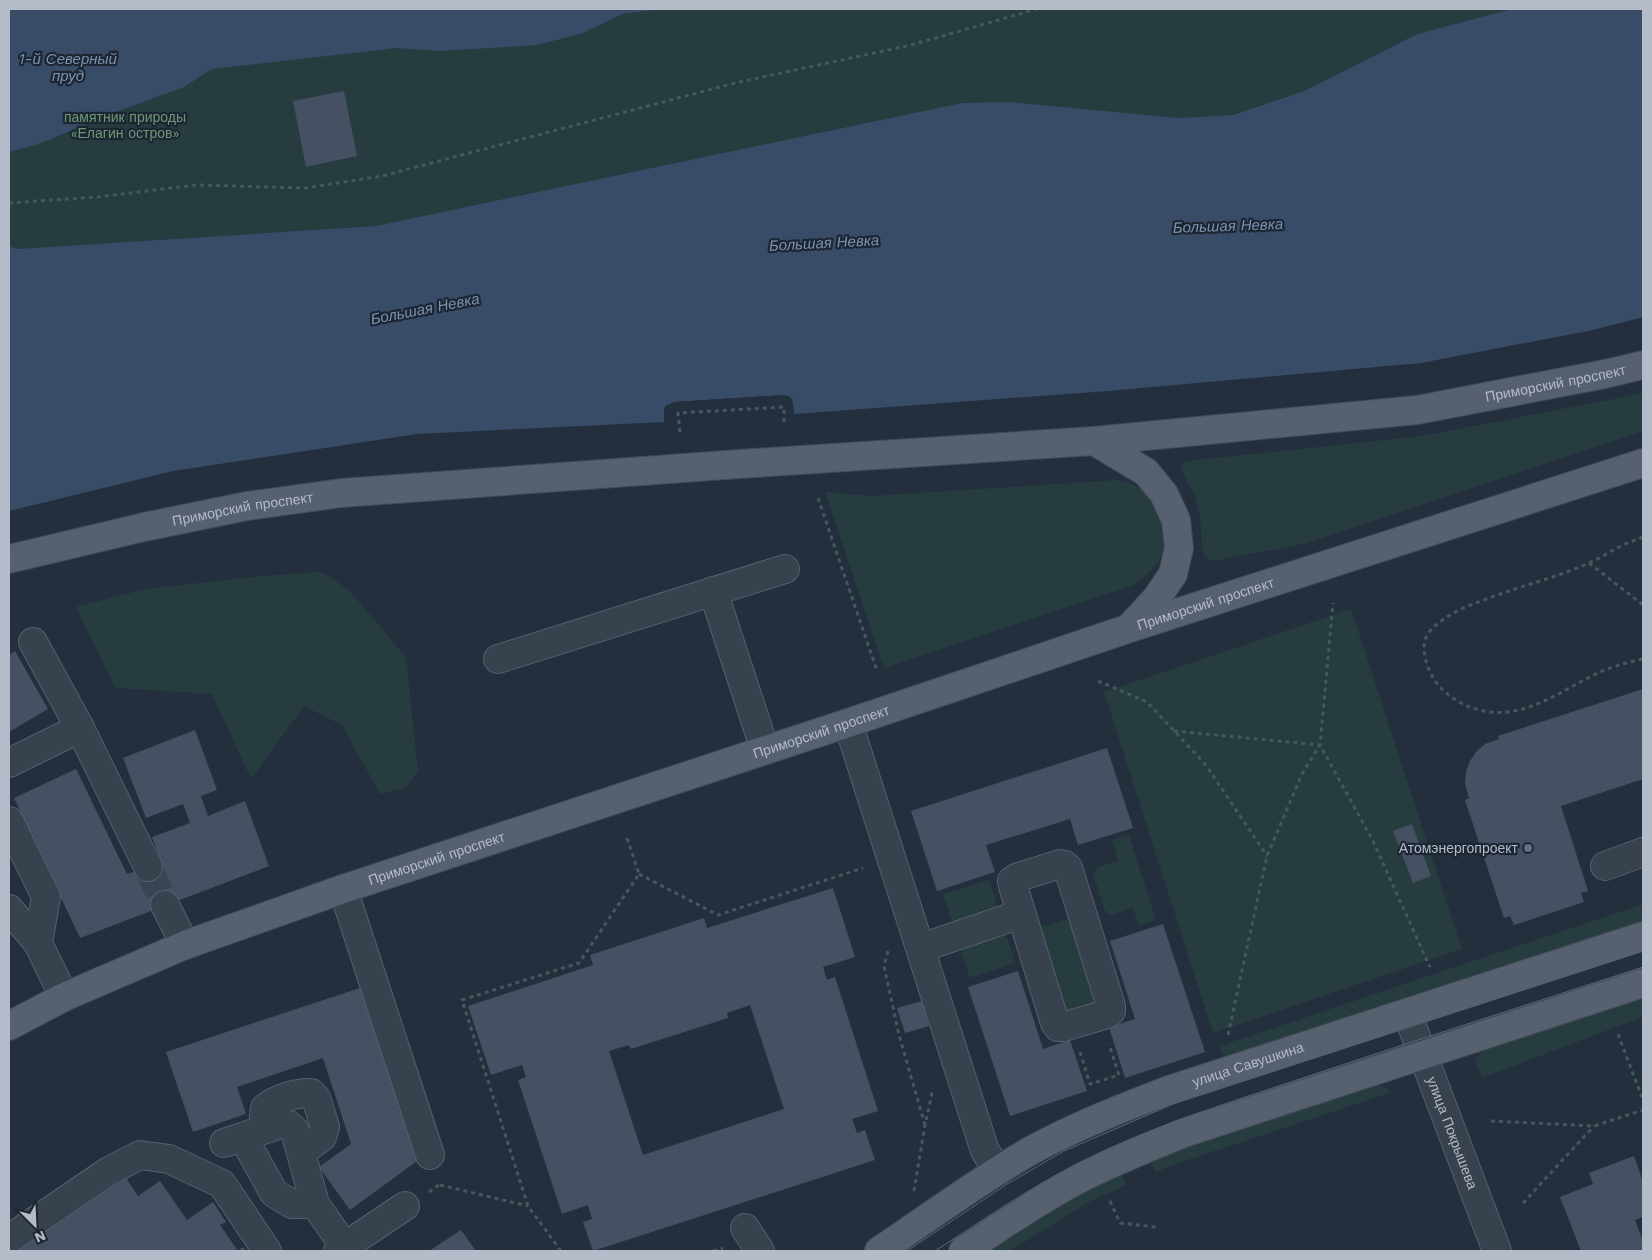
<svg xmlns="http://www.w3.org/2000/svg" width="1652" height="1260" viewBox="0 0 1652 1260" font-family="'Work Sans',sans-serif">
  <rect width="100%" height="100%" fill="#242f3e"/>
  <g fill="#263c3f">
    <path d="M9,9H1512L1417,34L1304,91L1233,115L1178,118L1010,102L376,226L17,249L9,246Z"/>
    <path d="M1643,392V431L1303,544L1213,561C1197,557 1203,540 1201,527C1200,514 1197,501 1192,489C1188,482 1183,476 1181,468L1183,463L1187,461L1422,436L1609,400Z"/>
    <path d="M1118,480C1125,482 1134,484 1140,488C1157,500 1169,530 1164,550C1160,565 1145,576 1134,585L884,668L825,492L872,496Z"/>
    <path d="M322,572L348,589L406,657L418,771L405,788L380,794L342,725L304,706L251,779L212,694L115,688L76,607L145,589L262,576Z"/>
    <path d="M1351,609L1462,949L1213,1033L1104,692Z"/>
    <path d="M1129,835L1156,920L1139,926L1133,908L1114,914H1108L1104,909L1094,876V871L1099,867L1118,861L1112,840Z"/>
    <path d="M989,880L996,901L995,910L954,927L943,894Z"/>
    <path d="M1643,904V924L1225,1061L1220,1046Z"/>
    <path d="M1071,918L1098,1006L1065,1016L1038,928Z"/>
    <path d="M1002,933L1008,940L1015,963L970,978L959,946Z"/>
    <path d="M1643,994V1017L1482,1078L1475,1060L1482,1052L1492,1045Z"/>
    <path d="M1373,1085L1384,1087L1392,1092L1190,1159L1155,1172L1150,1157Z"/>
    <path d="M1120,1170L1126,1185L1089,1202L1010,1251H986L1031,1221Z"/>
  </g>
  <g fill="#394c67">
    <path d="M9,9H667L625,13L580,34L537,45L439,51L397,48L212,69L184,87L108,115L39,144L9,152Z"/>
    <path d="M1512,9H1643V317L1593,330L1421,363L1108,391L794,414L793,403L784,395L674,402L664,411V422L417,434L173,471L9,511V246L17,249L376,226L962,103L1010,102L1178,118L1233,115L1304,91L1417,34Z"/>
  </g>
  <path fill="#242f3e" d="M784,395L789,396L792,399L794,414H791L790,400L784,397L674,404L668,408L667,422H664V411L665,406L674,402Z"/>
  <g fill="#455162" fill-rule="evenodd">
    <path d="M344,91L357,156L306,167L293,101Z"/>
    <path d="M15,651L48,709L9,732V655Z"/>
    <path d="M1643,689V779L1561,806L1588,891L1581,893L1584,902L1514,925L1510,916L1504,918L1465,800L1469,798L1465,783L1466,772L1470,761L1476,752L1485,744L1499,739L1498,736Z"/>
    <path d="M195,730L217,790L201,796L208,816L245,801L269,866L80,938L14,798L76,769L127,874L148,867L161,861L152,837L190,823L183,804L146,818L123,758Z"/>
    <path d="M1107,748L1133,828L1078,845L1070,819L986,845L995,872L937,891L911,811Z"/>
    <path d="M1412,824L1431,876L1413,883L1393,831Z"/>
    <path d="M833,888L855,957L823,967L827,980L835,977L878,1111L852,1119L857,1133L865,1130L875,1160L593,1251L583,1222L592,1219L588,1205L562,1214L518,1080L526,1077L522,1065L491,1075L468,1006L593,965L590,955L704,918L707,928ZM750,1005L784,1109L643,1155L609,1051L629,1045L631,1049L728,1018L727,1013Z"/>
    <path d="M1163,924L1205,1052L1125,1078L1109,1027L1135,1019L1110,941Z"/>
    <path d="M1018,971L1043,1049L1070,1040L1087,1091L1010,1116L968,987Z"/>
    <path d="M360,988L417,1161L350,1210L319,1167L351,1144L323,1058L237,1087L246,1114L193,1132L166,1052Z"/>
    <path d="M922,1001L929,1026L905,1033L897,1008Z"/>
    <path d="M1634,1156L1643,1182V1217L1635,1220L1643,1241V1251H1581L1560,1197L1593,1184L1589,1173Z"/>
    <path d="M126,1178L138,1196L160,1181L187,1220L213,1202L226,1222L220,1225L238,1251L243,1247L246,1251H18Z"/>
    <path d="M461,1230L476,1251H429Z"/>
  </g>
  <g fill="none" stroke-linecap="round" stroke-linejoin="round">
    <path stroke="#3a4453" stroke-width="28" stroke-dasharray="28 14" stroke-linecap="butt" d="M148,867L165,905"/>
    <defs>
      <g id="minor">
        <path d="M713,591L765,750"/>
        <path d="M33,642L80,728"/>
        <path d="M498,659L785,569"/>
        <path d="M848,723L985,1151L998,1171"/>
        <path d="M9,763L80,728L148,867"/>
        <path d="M9,821L46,897L38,943"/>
        <path d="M1060,864L1065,865L1068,868L1111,1006V1011L1107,1014L1063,1027H1058L1055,1023L1013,886L1012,881L1016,878Z"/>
        <path d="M1605,866L1643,852"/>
        <path d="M343,889L430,1155"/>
        <path d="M165,905L185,945"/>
        <path d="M9,909L38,943L64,997"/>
        <path d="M921,948L1021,914"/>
        <path id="s1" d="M1407,1013L1497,1251"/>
        <path d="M268,1128L264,1116L265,1108C276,1099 297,1092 311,1093L316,1098L325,1127L322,1137L301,1152"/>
        <path d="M243,1137L274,1193L292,1204H315"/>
        <path d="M224,1143L281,1124L289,1125L295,1131L315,1204L345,1247"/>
        <path d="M745,1228L760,1251"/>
        <path d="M9,1239L109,1171L140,1155L169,1159L222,1184L267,1251"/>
        <path d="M338,1251L405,1206"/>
      </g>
      <g id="major">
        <path d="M1094,441L1146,472L1164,494L1176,520L1179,548L1173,574L1156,599L1131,626"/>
        <path id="s2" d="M9,559L144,527L247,506L341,493L739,464L1094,441L1417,410L1605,374L1643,365"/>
        <path id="s3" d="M9,1026L64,997L185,945L343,889L848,723L1130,628L1643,463"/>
        <path id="s4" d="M879,1251C930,1217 979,1180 1032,1150C1076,1126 1122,1108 1169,1090L1643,936"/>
        <path d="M963,1251C1002,1226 1040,1199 1081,1178C1114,1161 1149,1147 1184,1133L1643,983"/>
      </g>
    </defs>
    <use href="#minor" stroke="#565f6c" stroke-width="30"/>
    <use href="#major" stroke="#414a57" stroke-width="30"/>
    <g stroke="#44595c" stroke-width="3" stroke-dasharray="4 4" stroke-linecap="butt">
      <path d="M9,203L97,197L196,185L306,188L382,176L735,83L911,45L1037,9"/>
      <path d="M680,432L678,413L784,407V426"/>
      <path d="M818,498L876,668"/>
      <path d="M1643,537C1635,540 1627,543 1619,547C1609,552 1599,559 1589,563C1560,576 1529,584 1500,594C1476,603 1448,611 1430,631C1424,638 1423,647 1425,656C1431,693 1471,716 1507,712C1542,708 1569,686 1600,672C1614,666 1628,662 1643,659"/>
      <path d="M1589,563L1643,605"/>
      <path d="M1098,681L1147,702L1205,764L1267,856"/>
      <path d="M1174,731L1320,745L1372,839L1430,967"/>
      <path d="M639,874L718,915L863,868"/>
      <path d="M888,951L884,966L899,1035L925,1125"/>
      <path d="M1618,1034L1643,1100"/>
      <path d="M1228,1035L1267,856L1302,774L1320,745L1333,603"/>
      <path d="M1080,1052L1090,1084L1119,1075L1109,1044"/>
      <path d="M1491,1121L1594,1126L1643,1110"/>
      <path d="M440,1185L528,1206"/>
      <path d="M914,1191L925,1125L933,1089"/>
      <path d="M429,1192L440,1184"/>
      <path d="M1110,1201L1120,1223L1156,1227"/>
      <path d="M1523,1203L1594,1126"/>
      <path d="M561,1251L528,1206L462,1000L579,963L639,874L626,835"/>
      <path d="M713,1251L723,1248"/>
    </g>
    <use href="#minor" stroke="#38414e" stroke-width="28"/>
    <use href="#major" stroke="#56606e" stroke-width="28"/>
    <g stroke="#5a6575" stroke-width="1">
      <path d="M907,1251L1007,1184L1064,1151L1173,1104L1643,951"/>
      <path d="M935,1251C980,1222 1025,1191 1073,1166C1146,1128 1225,1104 1303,1078C1416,1040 1530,1004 1643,967"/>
    </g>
  </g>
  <circle fill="#5c6f8a" stroke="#1d2633" stroke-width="2" cx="1528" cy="848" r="5"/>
  <g text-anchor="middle" stroke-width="4.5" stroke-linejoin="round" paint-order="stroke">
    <g font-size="14" fill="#6b9a76" stroke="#1d2633">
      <text x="125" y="122">памятник природы<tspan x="125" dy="16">«Елагин остров»</tspan></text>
    </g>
    <g font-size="14" fill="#b4bcc9" stroke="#1d2633">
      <text dy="5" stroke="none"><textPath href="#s2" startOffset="1559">Приморский проспект</textPath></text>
      <text dy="5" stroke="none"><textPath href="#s2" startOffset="239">Приморский проспект</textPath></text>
      <text dy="5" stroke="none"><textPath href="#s3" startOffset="1270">Приморский проспект</textPath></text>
      <text dy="5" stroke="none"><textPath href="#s3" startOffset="865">Приморский проспект</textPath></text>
      <text dy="5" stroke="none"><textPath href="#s3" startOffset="460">Приморский проспект</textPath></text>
      <text dy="5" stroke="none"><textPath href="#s4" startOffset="416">улица Савушкина</textPath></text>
      <text dy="5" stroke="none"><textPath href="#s1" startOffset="128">улица Покрышева</textPath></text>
    </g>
    <g font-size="14" fill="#b4bcc9" stroke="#1d2633" text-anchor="end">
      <text x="1518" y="853">Атомэнергопроект</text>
    </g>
    <g font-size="15" font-style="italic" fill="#7c92b1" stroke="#1d2633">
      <text x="68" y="64">1-й Северный<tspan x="68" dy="17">пруд</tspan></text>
      <text transform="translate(1228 226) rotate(-2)" y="5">Большая Невка</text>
      <text transform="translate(824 243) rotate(-3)" y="5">Большая Невка</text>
      <text transform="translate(425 309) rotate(-11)" y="5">Большая Невка</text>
    </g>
  </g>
  <rect width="1652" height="1260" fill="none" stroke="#b4bcc9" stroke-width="20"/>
  <g transform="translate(35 1225) rotate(156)" stroke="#1d2633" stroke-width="4" paint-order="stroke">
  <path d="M0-4L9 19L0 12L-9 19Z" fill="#b4bcc9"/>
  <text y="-8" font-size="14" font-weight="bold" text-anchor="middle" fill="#b4bcc9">N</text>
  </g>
</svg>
